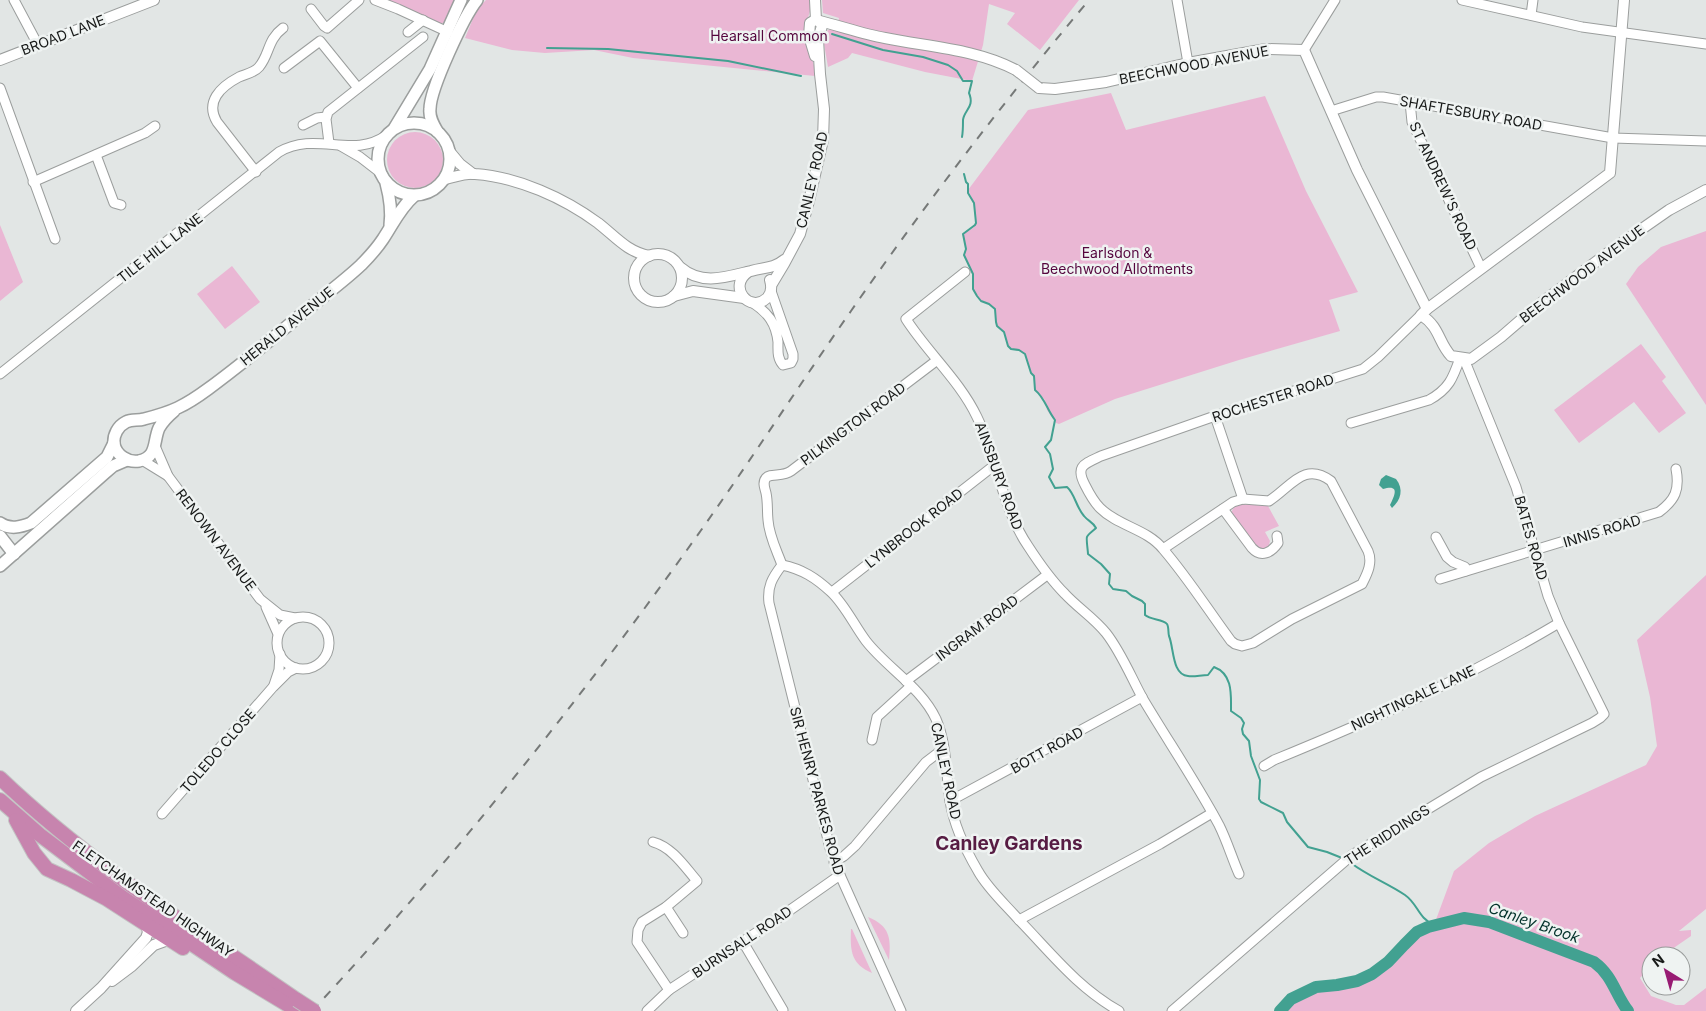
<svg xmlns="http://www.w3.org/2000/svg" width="1706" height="1011" viewBox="0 0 1706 1011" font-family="Inter,sans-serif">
  <rect width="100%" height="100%" fill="#e2e6e5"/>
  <g fill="#eab7d4">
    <path d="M377,0H456L452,12L443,23H433Z"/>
    <path d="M486,0H810V11L804,31L815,69V76L633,58L594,50L545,53L512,50L465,38L477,9Z"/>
    <path d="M822,0H1079L1040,50L1007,24L1015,13L989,4L983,45L972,81L925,72L852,53L848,58L828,67L823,38L824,32L831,29L836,30L839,18L823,13Z"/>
    <path d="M1111,93L1126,130L1265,96L1306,191L1358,292L1329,300L1340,331L1239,360L1115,399L1059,424L1056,423L1047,410L1045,400L1035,390L1034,376L1031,373L1025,354L1019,350L1011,349L1008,346L1004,332L997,326L996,322L995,309L989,304L981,301L977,296L973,289V274L964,255L966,249L963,234L973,228L976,223L974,203L968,190L1028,110Z"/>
    <circle cx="415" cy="160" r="28"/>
    <path d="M0,225L23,282L0,301Z"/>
    <path d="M1706,231V405L1626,284L1638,267L1661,247Z"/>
    <path d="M232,266L260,302L225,329L197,294Z"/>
    <path d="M1641,344L1666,377L1662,381L1686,413L1659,433L1634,402L1579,443L1554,410Z"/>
    <path d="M1243,504L1268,506L1279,526L1265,532L1270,541L1268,548L1259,551L1231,513L1234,507Z"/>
    <path d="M1706,575V909L1679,931L1691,930V936L1662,956H1651V966L1640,978L1651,996L1676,1005H1684L1706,988V1011H1631L1627,1007L1616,985L1622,1002L1628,1011H1280C1288,1000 1305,988 1319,987C1332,985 1345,985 1357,981C1389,971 1402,935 1434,925L1454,871L1489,843L1535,816L1646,765L1657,746L1650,697L1637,640Z"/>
    <path d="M868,917C890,926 891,938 889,960Z"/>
    <path d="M851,929H852L872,973C851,964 850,951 851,929Z"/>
  </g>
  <path fill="#42a191" d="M1386,475L1396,479C1404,489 1401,500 1392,508L1390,505C1395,495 1400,484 1383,489L1379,485L1381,479Z"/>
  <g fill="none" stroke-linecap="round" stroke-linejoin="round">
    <g stroke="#42a191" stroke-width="2">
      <path d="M832,34L883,50L923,57L948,65L957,71L963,81H972L969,93C975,107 964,110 963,120C963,126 963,132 962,137"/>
      <path d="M547,48L608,49L728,61L801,76"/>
      <path d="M964,174L966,182L968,184V193L974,203L976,223L975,225L963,234L966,249L964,255L973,274V289L977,296L981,301L989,304L995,309L996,322L997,326L1004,332L1008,346L1011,349L1019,350L1025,354L1031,373L1034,376L1035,390C1045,398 1047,410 1055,420L1051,440L1045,447L1050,454L1053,469L1049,477L1055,488L1067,487C1075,494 1076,507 1084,516C1088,521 1093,522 1096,528C1093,531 1088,534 1087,537C1086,539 1088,551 1088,554L1101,564L1110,574L1109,584L1113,589L1126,591L1132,596L1142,601L1145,604V615C1151,620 1163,619 1167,624C1169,627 1168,633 1169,636C1174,648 1172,675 1188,676C1194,677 1201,675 1208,675L1214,667C1233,674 1231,695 1231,711L1241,718L1244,723L1242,729L1243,734L1249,741L1251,756L1260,780L1259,799L1261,802L1283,813L1287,822L1308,847L1327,852L1342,858"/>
      <path d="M1351,863C1368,876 1387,883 1405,895C1418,904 1418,918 1434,925"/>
    </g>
    <path stroke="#42a191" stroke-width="12" d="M1280,1011L1291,999L1316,987L1337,985L1357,981L1372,974L1388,962L1404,945L1417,932L1428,927L1464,918L1489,922L1594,962C1613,976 1615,994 1628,1011"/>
    <defs>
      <g id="minor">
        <path d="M14,0L38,45"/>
        <path d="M375,0L398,9L448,32"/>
        <path d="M1177,0L1188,63"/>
        <path d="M1462,0L1582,27L1706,44"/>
        <path d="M311,9L324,26L327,28L359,0"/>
        <path d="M1531,15L1533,0"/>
        <path d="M408,32L423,20"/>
        <path d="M1304,50L1335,0"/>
        <path d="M284,68L320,41L358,88"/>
        <path d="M0,88L55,239"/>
        <path d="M1410,102L1412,122L1481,268"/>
        <path d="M1331,111L1376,97H1383L1613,138L1706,141"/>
        <path d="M303,125L317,118L326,117"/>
        <path d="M329,143L326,119L328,112L423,37"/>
        <path d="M341,146L360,157L382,174"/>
        <path d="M96,155L114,203L121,205"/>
        <path d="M256,172L217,122C205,102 220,87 239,77C246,74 254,73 259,67C270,54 267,40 283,28"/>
        <path d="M33,182L145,133L155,126"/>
        <path d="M965,272L906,319C927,352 960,381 977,417C998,460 1001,506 1028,546C1039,563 1050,579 1065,594C1078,608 1094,618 1106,633C1121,652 1131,677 1143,699C1168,741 1196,782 1219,825C1227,841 1232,858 1239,874"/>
        <path d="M753,303C768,313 776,323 778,342C778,351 777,358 783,365L791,363L793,359V354L771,291"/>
        <path d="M0,374L279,152C317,130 352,160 387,135"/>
        <path d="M1215,416L1243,499"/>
        <path d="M1351,423L1429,400C1449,389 1453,378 1460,358"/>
        <path d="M155,446L168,476L260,599L280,615L295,618"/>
        <path d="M142,460L168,476"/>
        <path d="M1223,509L1252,548C1261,558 1271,553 1278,543L1277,536"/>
        <path d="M1436,537L1447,557L1453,562L1465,567L1466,571"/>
        <path d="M1163,549L1233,502L1243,499L1269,501C1291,487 1304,461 1331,481L1368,551C1373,563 1367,574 1362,584L1292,619L1253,643L1242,646L1235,644L1231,641C1208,610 1188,578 1163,549C1147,529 1118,526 1100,508C1094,502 1089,493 1085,485C1075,466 1084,464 1101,456L1215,416L1363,369L1378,357L1421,315"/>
        <path d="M782,565C802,569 816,578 831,592C845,605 854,625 866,641C887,668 921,687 936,719C947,744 946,775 950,801C954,826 965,849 978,871C988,889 1005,904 1019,920C1052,954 1077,987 1119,1011"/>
        <path d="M782,565C772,578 767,587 769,603L830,848L840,875L901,1011"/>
        <path d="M782,565C777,551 769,536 768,520C767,511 768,502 766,493C765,488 762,483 766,478C770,473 783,477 791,471L936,361"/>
        <path d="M1440,579L1659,512C1675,500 1680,490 1676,469"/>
        <path d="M832,592L996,464"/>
        <path d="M266,607L278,634"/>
        <circle cx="303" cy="643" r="26"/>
        <path d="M906,681L1047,575"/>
        <path d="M274,685L279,670L280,654"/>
        <path d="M872,740L877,717L911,686"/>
        <path d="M1264,766L1274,760C1372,720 1468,677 1559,623"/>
        <path d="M950,801L1142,697"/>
        <path d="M162,814L273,687L288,672L296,668"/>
        <path d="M653,842C672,847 685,867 697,881L666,907L642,922L638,930L637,942L669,990"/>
        <path d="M834,862L844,856L855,846L926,762L943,749"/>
        <path d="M666,907L683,933"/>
        <path d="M1019,920L1160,844L1212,813"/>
        <path d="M743,942L783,1010"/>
        <path d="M647,1011L669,990L783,915L840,875"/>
        <path d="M1172,1011L1352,855L1481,777L1592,723L1600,718L1604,714L1559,623L1548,596L1516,487L1464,359"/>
      </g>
      <g id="tertiary">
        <path d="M815,0L816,20"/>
        <path d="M1624,0L1610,173L1427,309L1421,315C1440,327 1438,342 1451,356L1471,359L1501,337L1537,306L1613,249L1669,210L1706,190"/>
        <path d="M815,56L809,36L810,23L815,20C838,25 862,34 885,38C929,47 976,49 1016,70"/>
        <path d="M0,60L154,0"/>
        <path d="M1039,88L1055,89L1106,82L1188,63L1266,49L1304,50L1357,170L1427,309"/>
        <path d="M450,152L460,164L473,174"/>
        <path d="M445,179C454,177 466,173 475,174C518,177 564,198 598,223C616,237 626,251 649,256"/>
        <circle cx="658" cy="278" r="24"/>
        <path d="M680,267C702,286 726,277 751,271C764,267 773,269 784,260"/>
        <path d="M748,272C727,287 750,314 767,298C772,293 772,287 770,280"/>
        <path d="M772,284L784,264L800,234L809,201L823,140L824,109L820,74L818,39L822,26L819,21"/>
        <path d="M674,296L693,291L744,298"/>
        <path d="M112,981L132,966L154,945L165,941H171"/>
        <path d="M76,1011L101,988L146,938L148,932L146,925"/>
      </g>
      <g id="secondary">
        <circle cx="414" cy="159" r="36"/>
        <path d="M395,127L430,69L461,0"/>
        <path d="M437,131C433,124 429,117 430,109C430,89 464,16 477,0"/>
        <path d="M386,183C390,198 392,210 390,225"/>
        <path d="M174,411C168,416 163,421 159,428C153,441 158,457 139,461C128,463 116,455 114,444C113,435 118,426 126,422C132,419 138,421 144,419C172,412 185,406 208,389C241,365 272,339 303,313C322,297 343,282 361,265C369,257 377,248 383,239C393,224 400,208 414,196"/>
        <path d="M0,523C10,530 21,527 31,523L107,457L114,443"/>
        <path d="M0,536L14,554"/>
        <path d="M0,566L105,473L113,466L127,460"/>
      </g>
      <g id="trunk">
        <path d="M0,778C90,864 194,929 297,1000"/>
        <path d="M0,800L40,835L122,897L235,973L298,1011"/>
        <path d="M16,820L34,853L47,869L71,880L107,899L183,948"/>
      </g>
    </defs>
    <use href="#minor" stroke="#9b9e9d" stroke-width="11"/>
    <use href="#tertiary" stroke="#9b9e9d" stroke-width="12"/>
    <use href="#secondary" stroke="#9b9e9d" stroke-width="14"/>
    <use href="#trunk" stroke="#c3c3c3" stroke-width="16"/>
    <use href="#minor" stroke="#fff" stroke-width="9"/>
    <use href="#tertiary" stroke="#fff" stroke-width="10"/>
    <use href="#secondary" stroke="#fff" stroke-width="11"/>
    <use href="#trunk" stroke="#c784ae" stroke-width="14"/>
    <path stroke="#767978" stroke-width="2" stroke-dasharray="9 9" stroke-linecap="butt" d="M312,1011C446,867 570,713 684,554C742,474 795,391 851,311C926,203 1005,100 1089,0"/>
    <defs>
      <path id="tertiary-bridge" d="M1016,70L1039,88"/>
      <path id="trunk-bridge" d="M297,1000L314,1011"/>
    </defs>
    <use href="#tertiary-bridge" stroke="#9b9e9d" stroke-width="12" stroke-linecap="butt"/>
    <use href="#trunk-bridge" stroke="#c3c3c3" stroke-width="16" stroke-linecap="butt"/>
    <use href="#tertiary-bridge" stroke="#fff" stroke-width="10"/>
    <use href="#trunk-bridge" stroke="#c784ae" stroke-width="14"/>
  </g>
  <g text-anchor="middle" stroke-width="5" stroke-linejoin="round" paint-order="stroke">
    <g font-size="14" fill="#171918" stroke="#eff3f2">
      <text transform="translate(63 35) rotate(-21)" y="5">BROAD LANE</text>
      <text transform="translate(1194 65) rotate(-11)" y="5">BEECHWOOD AVENUE</text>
      <text transform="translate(1471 113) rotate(10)" y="5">SHAFTESBURY ROAD</text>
      <text transform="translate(812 180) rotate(-77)" y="5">CANLEY ROAD</text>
      <text transform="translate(1443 186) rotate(65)" y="5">ST ANDREW'S ROAD</text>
      <text transform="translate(160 248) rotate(-38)" y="5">TILE HILL LANE</text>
      <text transform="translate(1582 274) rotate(-37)" y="5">BEECHWOOD AVENUE</text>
      <text transform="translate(287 326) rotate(-39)" y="5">HERALD AVENUE</text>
      <text transform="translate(1273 398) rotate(-18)" y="5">ROCHESTER ROAD</text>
      <text transform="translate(853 424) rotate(-37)" y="5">PILKINGTON ROAD</text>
      <text transform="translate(999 476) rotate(70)" y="5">AINSBURY ROAD</text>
      <text transform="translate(914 528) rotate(-38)" y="5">LYNBROOK ROAD</text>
      <text transform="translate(1602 531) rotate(-17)" y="5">INNIS ROAD</text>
      <text transform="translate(1531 538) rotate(74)" y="5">BATES ROAD</text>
      <text transform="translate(216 540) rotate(53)" y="5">RENOWN AVENUE</text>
      <text transform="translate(977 628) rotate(-37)" y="5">INGRAM ROAD</text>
      <text transform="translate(1413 698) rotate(-25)" y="5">NIGHTINGALE LANE</text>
      <text transform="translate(1047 750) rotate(-29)" y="5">BOTT ROAD</text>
      <text transform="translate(218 751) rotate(-49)" y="5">TOLEDO CLOSE</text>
      <text transform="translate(946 771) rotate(78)" y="5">CANLEY ROAD</text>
      <text transform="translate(817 791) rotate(75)" y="5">SIR HENRY PARKES ROAD</text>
      <text transform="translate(1387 835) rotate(-33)" y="5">THE RIDDINGS</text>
      <text transform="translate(153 899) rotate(35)" y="5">FLETCHAMSTEAD HIGHWAY</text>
      <text transform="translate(742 942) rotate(-34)" y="5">BURNSALL ROAD</text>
    </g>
    <g font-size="14" fill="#55063e" stroke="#eff3f2">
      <text x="769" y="41">Hearsall Common</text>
      <text x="1117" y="258">Earlsdon &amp;<tspan x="1117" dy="16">Beechwood Allotments</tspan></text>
    </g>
    <g font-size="15" font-style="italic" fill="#03322b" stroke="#eff3f2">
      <text transform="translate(1534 923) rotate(19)" y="5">Canley Brook</text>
    </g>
    <g font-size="19" font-weight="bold" fill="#571c43" stroke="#eff3f2">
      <text x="1009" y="850">Canley Gardens</text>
    </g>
  </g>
  <g transform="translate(1666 971) rotate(323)"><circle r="24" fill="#eff3f2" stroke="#999c9b"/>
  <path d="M0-4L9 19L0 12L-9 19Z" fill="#981b73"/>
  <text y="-8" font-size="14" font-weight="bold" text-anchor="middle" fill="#171918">N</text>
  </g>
</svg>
